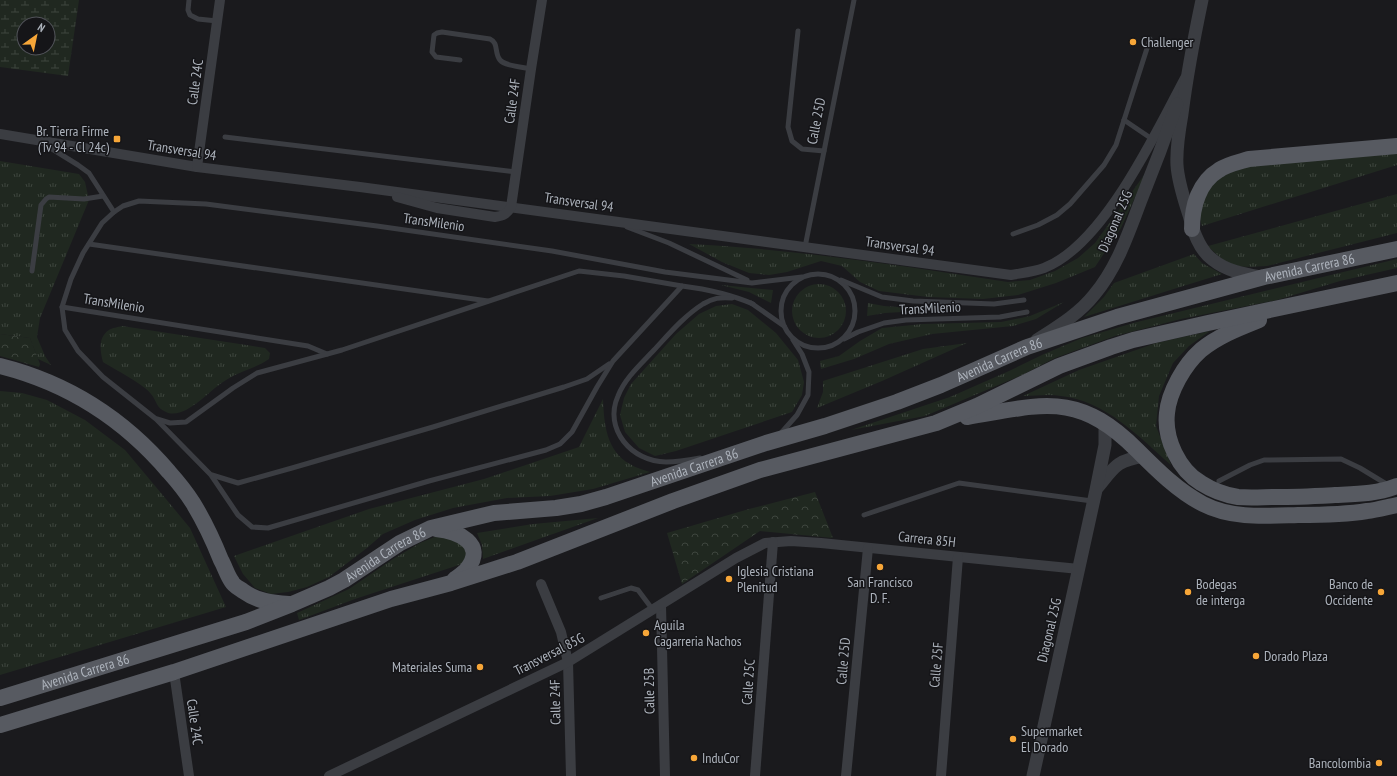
<svg xmlns="http://www.w3.org/2000/svg" width="1397" height="776" viewBox="0 0 1397 776" font-family="'PT Sans Narrow',sans-serif">
  <defs>
    <pattern id="grass-tufts" width="24" height="20" patternUnits="userSpaceOnUse"><rect width="24" height="20" fill="#202820"/><path d="M3 7l-1-3M5 7V3M7 7l1-3M15 17l-1-3M17 17v-4M19 17l1-3" fill="none" stroke="#3e453e"/></pattern>
    <pattern id="wetland-marsh" width="20" height="14" patternUnits="userSpaceOnUse"><rect width="20" height="14" fill="#202820"/><path d="M1 5h8M5 5V1M11 12h8M15 12V8" fill="none" stroke="#3e453e"/></pattern>
    <pattern id="park-crowns" width="20" height="18" patternUnits="userSpaceOnUse"><rect width="20" height="18" fill="#202820"/><path d="M2 6a3 3 0 1 1 6 0M12 15a3 3 0 1 1 6 0" fill="none" stroke="#3e453e"/></pattern>
  </defs>
  <rect width="100%" height="100%" fill="#1a1a1d"/>
  <g fill="url(#grass-tufts)">
    <path d="M1397,153V165L1202,226L1199,216L1202,198L1218,178L1251,163Z"/>
    <path d="M0,161L79,174L85,182L89,200L40,318L37,337L45,356L51,365L38,359L30,338L0,334Z"/>
    <path d="M1147,171L1121,228L1095,267L1056,283L1018,295L983,299L928,297L879,291L860,282L842,266L821,261L787,272L769,275L749,273L722,262L689,244C796,249 902,266 1008,282L1030,280L1055,271L1078,258L1095,243Z"/>
    <path d="M1397,194V233L1267,266C1238,268 1229,268 1208,246Z"/>
    <path d="M1194,254L1202,263L1222,274L1084,317L1104,297L1114,283Z"/>
    <path d="M1397,259V268L1340,281L1277,300L1181,319L1115,336L1055,358L1022,375L925,416L851,430L950,397L1009,371L1044,354L1082,338L1137,322Z"/>
    <circle cx="819" cy="311" r="27"/>
    <path d="M721,285L773,290L771,303L749,292Z"/>
    <path d="M1064,302L1036,319L1013,326L932,334L889,344L854,359L821,369L820,361L839,356L860,341L882,328L923,324L1001,322L1030,316Z"/>
    <path d="M868,303L884,306L936,310L885,313L867,316Z"/>
    <path d="M732,304L748,310L776,333L798,360L804,382L802,395L792,412L676,451L655,456L639,448L625,432L620,415L624,398L631,384L676,334L699,314L716,306Z"/>
    <path d="M122,326L265,348L270,353L269,359C258,367 244,370 233,376C215,385 203,401 186,410C180,413 172,415 166,412C156,408 157,401 151,394C145,385 114,369 103,362C100,351 98,337 109,330C112,328 118,327 122,326Z"/>
    <path d="M1210,331L1189,346L1173,363L1159,396L1156,426L1171,465C1139,437 1106,401 1061,396C1049,394 1035,396 1023,396L1079,370L1156,343Z"/>
    <path d="M967,343L882,381L817,408L823,392V381L923,349Z"/>
    <path d="M0,391L22,393L47,400L85,420L125,450L161,493L190,528L226,607L0,675Z"/>
    <path d="M603,399C604,423 606,451 630,464C636,468 644,470 650,472L593,489L550,496L507,498L453,508L415,520L383,534L367,548L329,577L307,587L288,592L271,594L255,588L243,574L234,556L369,509L484,479L579,447Z"/>
    <path d="M598,518L483,559L482,545L477,533L533,524Z"/>
    <path d="M437,536H450L469,551L462,564L355,599L299,620L297,613L349,589L393,559L420,543Z"/>
  </g>
  <path fill="url(#wetland-marsh)" fill-rule="evenodd" d="M0,0H79L68,76L0,67ZM24,24H48V48H24Z"/>
  <g fill="url(#park-crowns)">
    <path d="M0,334L30,338L40,364L39,367L0,356Z"/>
    <path d="M815,492L833,538L760,531L682,584L667,533L749,509Z"/>
  </g>
  <g fill="none" stroke-linecap="round" stroke-linejoin="round">
    <g stroke="#3b3d42" stroke-width="5">
      <path d="M189,0L188,10L190,15L198,19L217,21"/>
      <path d="M798,31L788,127L792,141L802,149L824,151"/>
      <path d="M460,60L436,57L432,52L434,35L437,33L442,32L490,39C499,43 494,53 500,60C505,66 523,67 531,69"/>
      <path d="M1124,120L1152,139"/>
      <path d="M225,137L516,172"/>
      <path d="M44,144L78,165L89,173L114,212"/>
      <path d="M627,227L669,243L747,280"/>
      <path d="M1013,234L1038,225L1057,215L1070,204L1104,165L1116,145L1150,39"/>
      <path d="M89,244L488,301"/>
      <path d="M805,247L854,0"/>
      <path d="M32,271L41,205L46,199L49,197L84,199L103,196"/>
      <circle cx="818" cy="311" r="37"/>
      <path d="M841,280L882,297L913,301L994,304L1024,300"/>
      <path d="M751,303L784,326"/>
      <path d="M753,304C730,294 706,289 682,286L613,361L597,387L572,432L560,444L546,450L429,481L268,528L252,527L238,515L211,475L156,419L103,377L78,351L65,330L62,307L71,279L83,253L102,223L114,212L123,206L139,201L206,204L377,226L552,251L665,272L752,283L802,277"/>
      <path d="M62,307L308,346L327,354"/>
      <path d="M844,339L858,332L884,323L906,320L1000,317L1027,312"/>
      <path d="M157,419L170,423L186,422L233,388L257,373L342,350L579,271L624,276L682,286"/>
      <path d="M781,433L797,415L808,395L809,372L802,354L793,340"/>
      <path d="M700,458C689,460 677,462 666,462C632,462 603,429 618,396C625,378 641,364 654,350C669,334 684,316 703,304C713,298 720,297 732,298"/>
      <path d="M212,475L238,483L292,468L433,427L564,387L587,379L609,364"/>
      <path d="M1219,481L1250,465L1264,460L1341,459L1360,468L1388,485"/>
      <path d="M864,515L959,483L1092,501"/>
      <path d="M601,598L631,588L638,590L653,610"/>
    </g>
    <g stroke="#3b3d42" stroke-width="10">
      <path d="M0,134L197,167L360,187L1011,275C1022,273 1033,272 1044,268C1104,245 1156,132 1185,78"/>
      <path d="M197,167L220,0"/>
      <path d="M397,197L437,208L495,217C503,216 507,214 511,207L531,69L542,0"/>
      <path d="M541,584L561,632L568,662L571,776"/>
      <path d="M661,605L665,776"/>
      <path d="M174,672L189,776"/>
      <path d="M329,776L568,662L736,558L765,543L791,541L821,543L1079,569"/>
      <path d="M755,776L773,542"/>
      <path d="M846,776L868,548"/>
      <path d="M941,776L958,557"/>
    </g>
    <g stroke="#3b3d42" stroke-width="13">
      <path d="M1202,0C1194,38 1187,75 1182,114C1179,131 1176,148 1177,165C1178,182 1184,199 1189,215C1193,231 1199,250 1213,260C1227,271 1243,274 1261,277"/>
      <path d="M1037,340C1057,327 1079,314 1094,295C1117,268 1129,232 1141,200C1154,168 1166,136 1177,104"/>
      <path d="M1098,487C1115,466 1116,461 1144,456"/>
      <path d="M1033,776L1096,490L1105,445V423"/>
    </g>
    <g stroke="#575a61" stroke-width="16">
      <path d="M1192,229C1192,206 1199,182 1219,170C1228,164 1239,162 1249,159L1397,146"/>
      <path d="M1259,320C1239,328 1218,336 1201,350C1184,365 1169,392 1167,413C1164,439 1179,470 1201,483C1212,490 1225,495 1238,497C1251,498 1264,497 1277,497C1296,497 1315,496 1335,495C1356,494 1377,494 1397,486"/>
      <path d="M0,366C68,383 124,419 169,472C178,482 186,492 193,503C204,521 213,540 221,560C225,567 227,575 232,582C234,586 239,588 243,591C257,601 271,603 289,604"/>
      <path d="M967,417C1042,405 1077,390 1137,450C1157,470 1178,491 1203,504C1232,519 1266,516 1298,515C1321,515 1344,515 1367,511C1377,510 1387,507 1397,505"/>
      <path d="M436,529C458,531 487,544 467,569C464,573 459,576 455,579"/>
      <path id="s1" d="M0,698L246,622L292,604L329,588L344,580L400,543L431,528L494,513L556,508L581,504L606,497L766,443L825,426L897,402L941,385L1027,347L1117,317L1264,277L1397,249"/>
      <path d="M0,725L174,672L391,599L451,583L517,562L673,501L760,470L936,423L977,406L1059,366L1111,347L1133,340L1208,323L1397,283"/>
    </g>
  </g>
  <g fill="#f7a638" stroke="#151518" stroke-width="1.5">
    <circle cx="1133" cy="42" r="4"/>
    <rect x="113" y="135" width="8" height="8" rx="2"/>
    <circle cx="880" cy="567" r="4"/>
    <circle cx="729" cy="579" r="4"/>
    <circle cx="1188" cy="592" r="4"/>
    <circle cx="1381" cy="592" r="4"/>
    <circle cx="646" cy="633" r="4"/>
    <circle cx="1256" cy="656" r="4"/>
    <circle cx="480" cy="667" r="4"/>
    <circle cx="1013" cy="739" r="4"/>
    <circle cx="694" cy="758" r="4"/>
    <circle cx="1379" cy="763" r="4"/>
  </g>
  <g text-anchor="middle" stroke-width="3" stroke-linejoin="round" paint-order="stroke">
    <g font-size="14" fill="#adb3bc" stroke="#151518" text-anchor="start">
      <text x="1141" y="47">Challenger</text>
      <text x="109" y="136" text-anchor="end">Br. Tierra Firme<tspan x="109" dy="16">(Tv 94 - Cl 24c)</tspan></text>
      <text x="737" y="576">Iglesia Cristiana<tspan x="737" dy="16">Plenitud</tspan></text>
      <text x="880" y="587" text-anchor="middle">San Francisco<tspan x="880" dy="16">D. F.</tspan></text>
      <text x="1196" y="589">Bodegas<tspan x="1196" dy="16">de interga</tspan></text>
      <text x="1373" y="589" text-anchor="end">Banco de<tspan x="1373" dy="16">Occidente</tspan></text>
      <text x="654" y="630">Aguila<tspan x="654" dy="16">Cagarreria Nachos</tspan></text>
      <text x="1264" y="661">Dorado Plaza</text>
      <text x="472" y="672" text-anchor="end">Materiales Suma</text>
      <text x="1021" y="736">Supermarket<tspan x="1021" dy="16">El Dorado</tspan></text>
      <text x="702" y="763">InduCor</text>
      <text x="1371" y="768" text-anchor="end">Bancolombia</text>
    </g>
    <g font-size="14" fill="#adb3bc" stroke="#151518">
      <text transform="translate(195 82) rotate(-82)" y="5">Calle 24C</text>
      <text transform="translate(512 101) rotate(-82)" y="5">Calle 24F</text>
      <text transform="translate(816 121) rotate(-79)" y="5">Calle 25D</text>
      <text transform="translate(182 150) rotate(9)" y="5">Transversal 94</text>
      <text transform="translate(579 202) rotate(8)" y="5">Transversal 94</text>
      <text transform="translate(1115 221) rotate(-67)" y="5">Diagonal 25G</text>
      <text transform="translate(434 222) rotate(8)" y="5">TransMilenio</text>
      <text transform="translate(900 246) rotate(8)" y="5">Transversal 94</text>
      <text dy="5" stroke="none"><textPath href="#s1" startOffset="1385">Avenida Carrera 86</textPath></text>
      <text transform="translate(114 303) rotate(9)" y="5">TransMilenio</text>
      <text transform="translate(930 308) rotate(-3)" y="5">TransMilenio</text>
      <text dy="5" stroke="none"><textPath href="#s1" startOffset="1061">Avenida Carrera 86</textPath></text>
      <text dy="5" stroke="none"><textPath href="#s1" startOffset="737">Avenida Carrera 86</textPath></text>
      <text transform="translate(927 539) rotate(6)" y="5">Carrera 85H</text>
      <text dy="5" stroke="none"><textPath href="#s1" startOffset="413">Avenida Carrera 86</textPath></text>
      <text transform="translate(1049 630) rotate(-77)" y="5">Diagonal 25G</text>
      <text transform="translate(549 654) rotate(-27)" y="5">Transversal 85G</text>
      <text transform="translate(843 661) rotate(-85)" y="5">Calle 25D</text>
      <text transform="translate(936 665) rotate(-85)" y="5">Calle 25F</text>
      <text dy="5" stroke="none"><textPath href="#s1" startOffset="89">Avenida Carrera 86</textPath></text>
      <text transform="translate(748 682) rotate(-86)" y="5">Calle 25C</text>
      <text transform="translate(649 691) rotate(-91)" y="5">Calle 25B</text>
      <text transform="translate(555 702) rotate(-91)" y="5">Calle 24F</text>
      <text transform="translate(195 722) rotate(82)" y="5">Calle 24C</text>
    </g>
  </g>
  <g transform="translate(36 36) rotate(33)"><circle r="19" fill="#151518" stroke="#52545a"/>
  <path d="M0-3L7 15L0 10L-7 15Z" fill="#f7a638"/>
  <text y="-6" font-size="11" font-weight="bold" text-anchor="middle" fill="#adb3bc">N</text>
  </g>
</svg>
